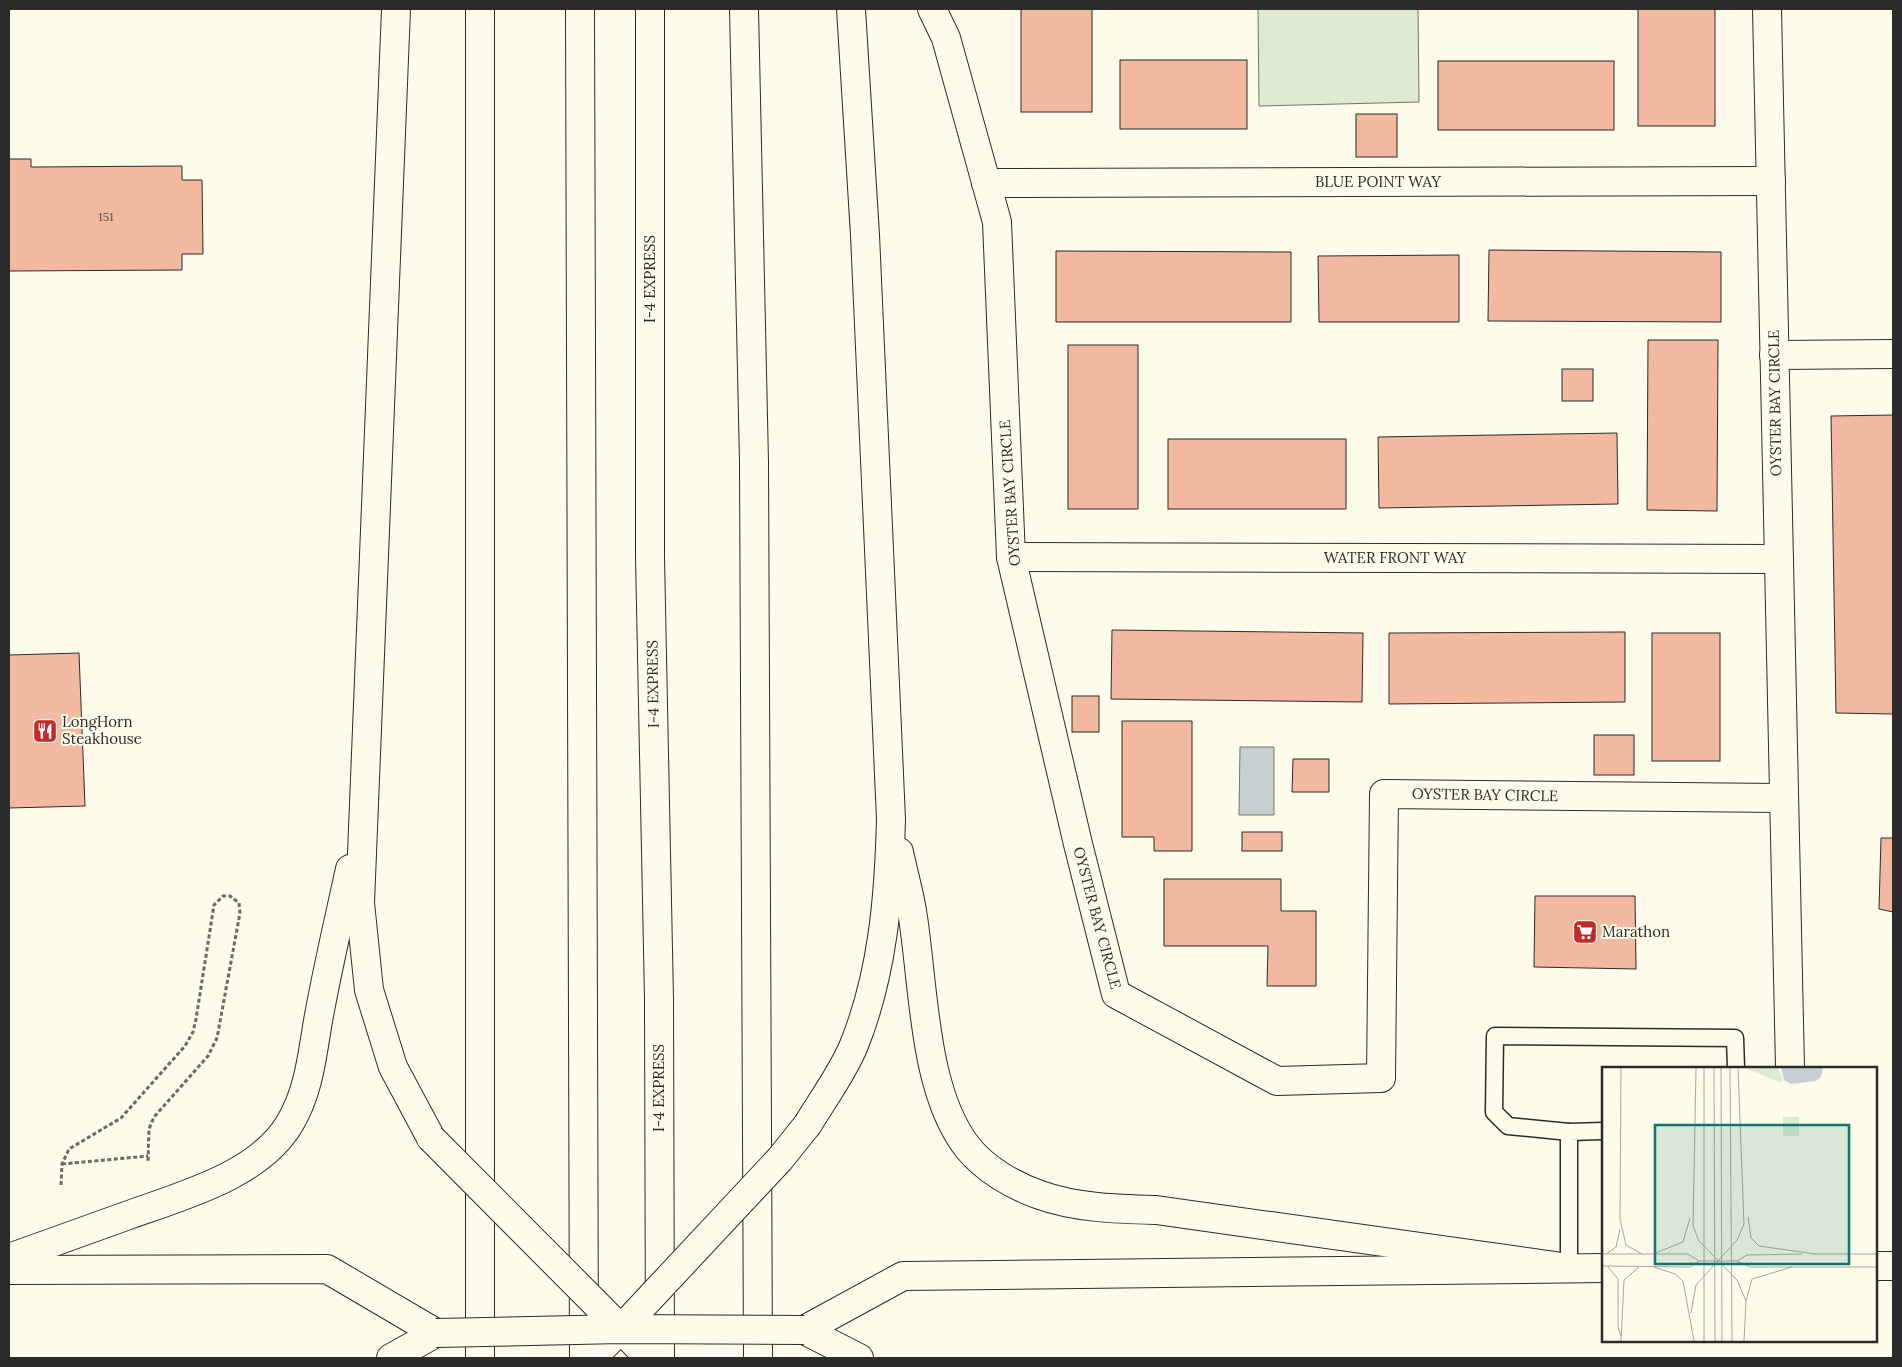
<svg xmlns="http://www.w3.org/2000/svg" width="1902" height="1367" viewBox="0 0 1902 1367" font-family="Lora,serif">
  <rect width="100%" height="100%" fill="#fdfbea"/>
  <path fill="#deebd1" stroke="#74746e" d="M1258,9H1418L1419,102L1259,106Z"/>
  <path fill="#c7d0d0" stroke="#74746e" d="M1240,747H1274V815H1239Z"/>
  <g fill="#f2b8a0" stroke="#2b2b2b">
    <rect x="1021" y="9" width="71" height="103"/>
    <rect x="1638" y="9" width="77" height="117"/>
    <rect x="1120" y="60" width="127" height="69"/>
    <rect x="1438" y="61" width="176" height="69"/>
    <rect x="1356" y="114" width="41" height="43"/>
    <path d="M9,159H31V167L182,166V180H202L203,254H182V270L9,271Z"/>
    <path d="M1489,250L1721,252V322L1488,321Z"/>
    <path d="M1056,251L1291,252V322H1056Z"/>
    <path d="M1459,255V322H1319L1318,256Z"/>
    <path d="M1648,340H1718L1717,511L1647,510Z"/>
    <rect x="1068" y="345" width="70" height="164"/>
    <rect x="1562" y="369" width="31" height="32"/>
    <path d="M1893,415V714L1836,713L1831,416Z"/>
    <path d="M1617,433L1618,504L1379,508L1378,437Z"/>
    <rect x="1168" y="439" width="178" height="70"/>
    <path d="M1112,630L1363,633L1362,702L1111,699Z"/>
    <path d="M1625,632V702L1389,704V633Z"/>
    <rect x="1652" y="633" width="68" height="128"/>
    <path d="M79,653L85,806L9,808V655Z"/>
    <rect x="1072" y="696" width="27" height="36"/>
    <path d="M1122,721H1192V851H1154V837H1122Z"/>
    <rect x="1594" y="735" width="40" height="40"/>
    <path d="M1293,759H1329V792H1292Z"/>
    <rect x="1242" y="832" width="40" height="19"/>
    <path d="M1881,838H1893V912L1879,909Z"/>
    <path d="M1164,879H1281V911H1316V986H1267L1268,946H1164Z"/>
    <path d="M1535,896H1635L1636,969L1534,967Z"/>
  </g>
  <g fill="none" stroke-linecap="round" stroke-linejoin="round">
    <defs>
      <g id="lane">
        <path d="M1569,1132L1508,1126L1494,1112L1495,1036L1735,1038L1736,1068"/>
        <path d="M1569,1268V1132L1603,1131"/>
      </g>
      <g id="street">
        <path d="M932,9L946,38L997,222L1011,557L1078,844L1116,994L1277,1081L1381,1078L1384,794L1784,798"/>
        <path d="M1767,9L1790,1068"/>
        <path d="M986,183L1771,181"/>
        <path d="M1774,355L1893,354"/>
        <path d="M1011,557L1779,559"/>
      </g>
      <g id="primary">
        <path d="M1876,1266H1893"/>
        <path d="M9,1270L327,1269L436,1333"/>
        <path d="M804,1330L903,1276L1603,1268"/>
        <path d="M804,1330L859,1358"/>
        <path d="M391,1358L436,1333"/>
      </g>
      <g id="highway">
        <path d="M396,9L360,903L369,990L393,1067L431,1138"/>
        <path d="M480,9V1358"/>
        <path d="M580,9L584,1358"/>
        <path d="M650,9V557L659,999L660,1358"/>
        <path d="M744,9L754,462L758,1358"/>
        <path d="M899,852C903,872 909,892 912,911C924,982 922,1090 968,1148C986,1170 1014,1186 1040,1195C1076,1208 1118,1209 1156,1210L1569,1268"/>
        <path d="M808,1124C823,1099 843,1072 854,1045C883,973 889,896 891,819L865,235L851,9"/>
        <path d="M9,1258C48,1244 87,1230 126,1216C181,1196 259,1176 290,1123C309,1091 312,1056 318,1021C327,970 339,920 350,869"/>
        <path d="M592,1358L621,1329L649,1358"/>
      </g>
    </defs>
    <use href="#lane" stroke="#2b2b2b" stroke-width="19"/>
    <use href="#street" stroke="#2b2b2b" stroke-width="30"/>
    <use href="#primary" stroke="#2b2b2b" stroke-width="30"/>
    <use href="#highway" stroke="#2b2b2b" stroke-width="30"/>
    <g stroke="#6a6964" stroke-width="3" stroke-dasharray="4 2.5" stroke-linecap="butt">
      <path d="M62,1164L148,1156"/>
      <path d="M61,1185L62,1164L69,1149L121,1118L185,1046L193,1032L196,1019L214,905L223,896H230L239,903L240,913L217,1038L208,1056L154,1117L149,1129L148,1162"/>
    </g>
    <use href="#lane" stroke="#fdfbea" stroke-width="16"/>
    <use href="#street" stroke="#fdfbea" stroke-width="28"/>
    <use href="#primary" stroke="#fdfbea" stroke-width="28"/>
    <use href="#highway" stroke="#fdfbea" stroke-width="28"/>
    <defs>
      <path id="primary-bridge" d="M436,1333L621,1329L804,1330"/>
      <path id="highway-bridge" d="M431,1138L621,1329L780,1159L808,1124"/>
    </defs>
    <use href="#primary-bridge" stroke="#2b2b2b" stroke-width="30" stroke-linecap="butt"/>
    <use href="#highway-bridge" stroke="#2b2b2b" stroke-width="30" stroke-linecap="butt"/>
    <use href="#primary-bridge" stroke="#fdfbea" stroke-width="28"/>
    <use href="#highway-bridge" stroke="#fdfbea" stroke-width="28"/>
  </g>
  <defs>
    <symbol id="restaurant-square" viewBox="-11 -11 22 22"><rect x="-9" y="-9" width="18" height="18" rx="4" fill="#c62828" stroke="#fdfbea"/><path d="M-5-6h1v4h1v-4h1v4h1v-4h1v5L-1.5 .5V6h-2V.5L-5-1ZM5-6V6H3V1.5H1.5Q1.5-4 5-6Z" fill="#fff"/></symbol>
    <symbol id="supermarket-square" viewBox="-11 -11 22 22"><rect x="-9" y="-9" width="18" height="18" rx="4" fill="#c62828" stroke="#fdfbea"/><path d="M-6-5.5h2.5l.6 2H6L4.5 2H-2.5L-4.4-4H-6ZM-1.5 3.2a1.3 1.3 0 1 0 .1 0ZM3 3.2a1.3 1.3 0 1 0 .1 0Z" fill="#fff"/></symbol>
  </defs>
  <g fill-rule="evenodd">
    <use href="#restaurant-square" x="31" y="717" width="28" height="28"/>
    <use href="#supermarket-square" x="1571" y="918" width="28" height="28"/>
  </g>
  <g text-anchor="middle" stroke-width="4" stroke-linejoin="round" paint-order="stroke">
    <g font-size="12" fill="#5d4e48">
      <text x="106" y="221">151</text>
    </g>
    <g font-size="15" fill="#2b2b2b" stroke="#fdfbea">
      <text x="1378" y="187">BLUE POINT WAY</text>
      <text transform="translate(650 279) rotate(-90)" y="5">I-4 EXPRESS</text>
      <text transform="translate(1775 403) rotate(-91)" y="5">OYSTER BAY CIRCLE</text>
      <text transform="translate(1010 493) rotate(-94)" y="5">OYSTER BAY CIRCLE</text>
      <text x="1395" y="563">WATER FRONT WAY</text>
      <text transform="translate(653 684) rotate(-91)" y="5">I-4 EXPRESS</text>
      <text transform="translate(1485 795) rotate(1)" y="5">OYSTER BAY CIRCLE</text>
      <text transform="translate(1097 918) rotate(75)" y="5">OYSTER BAY CIRCLE</text>
      <text transform="translate(659 1088) rotate(-90)" y="5">I-4 EXPRESS</text>
    </g>
    <g font-size="15" fill="#2b2b2b" stroke="#fdfbea" text-anchor="start">
      <text x="62" y="727">LongHorn<tspan x="62" dy="17">Steakhouse</tspan></text>
      <text x="1602" y="937">Marathon</text>
    </g>
  </g>
  <g transform="translate(1602 1067)">
    <rect width="275" height="275" fill="#fdfbea"/>
    <path d="M144,1H176L181,14L177,15ZM181,50H197V69H181Z" fill="#deebd1"/>
    <path d="M179,1H221L219,10L214,14L189,17L182,13Z" fill="#c7d0d0"/>
    <path fill="none" stroke="#a9a89e" stroke-width="1" d="M19,1L18,152L24,178L40,187M94,1L91,159L97,174L135,213L144,234M102,1V274M112,1L113,274M119,1L120,274M128,1L130,274M146,150L149,171L157,179L213,187M0,187H86L97,194M4,187L14,180L18,162M51,187L81,175L88,151M211,187H275M135,194L145,188L200,187M0,199L88,200L97,194H135L148,200H275M6,200L16,212V260L19,269M52,200L73,207L81,214L92,274M89,246L94,218L135,173L142,157L136,1M19,274L22,213L37,200M142,274L144,234L150,212L190,200"/>
    <path fill="#0f766e" fill-opacity="0.15" stroke="#0f766e" stroke-width="2.5" d="M53,58H247V197H53Z"/>
    <rect width="275" height="275" fill="none" stroke="#2b2b2b" stroke-width="2.5"/>
  </g>
  <rect width="1902" height="1367" fill="none" stroke="#2b2b2b" stroke-width="20"/>
</svg>
